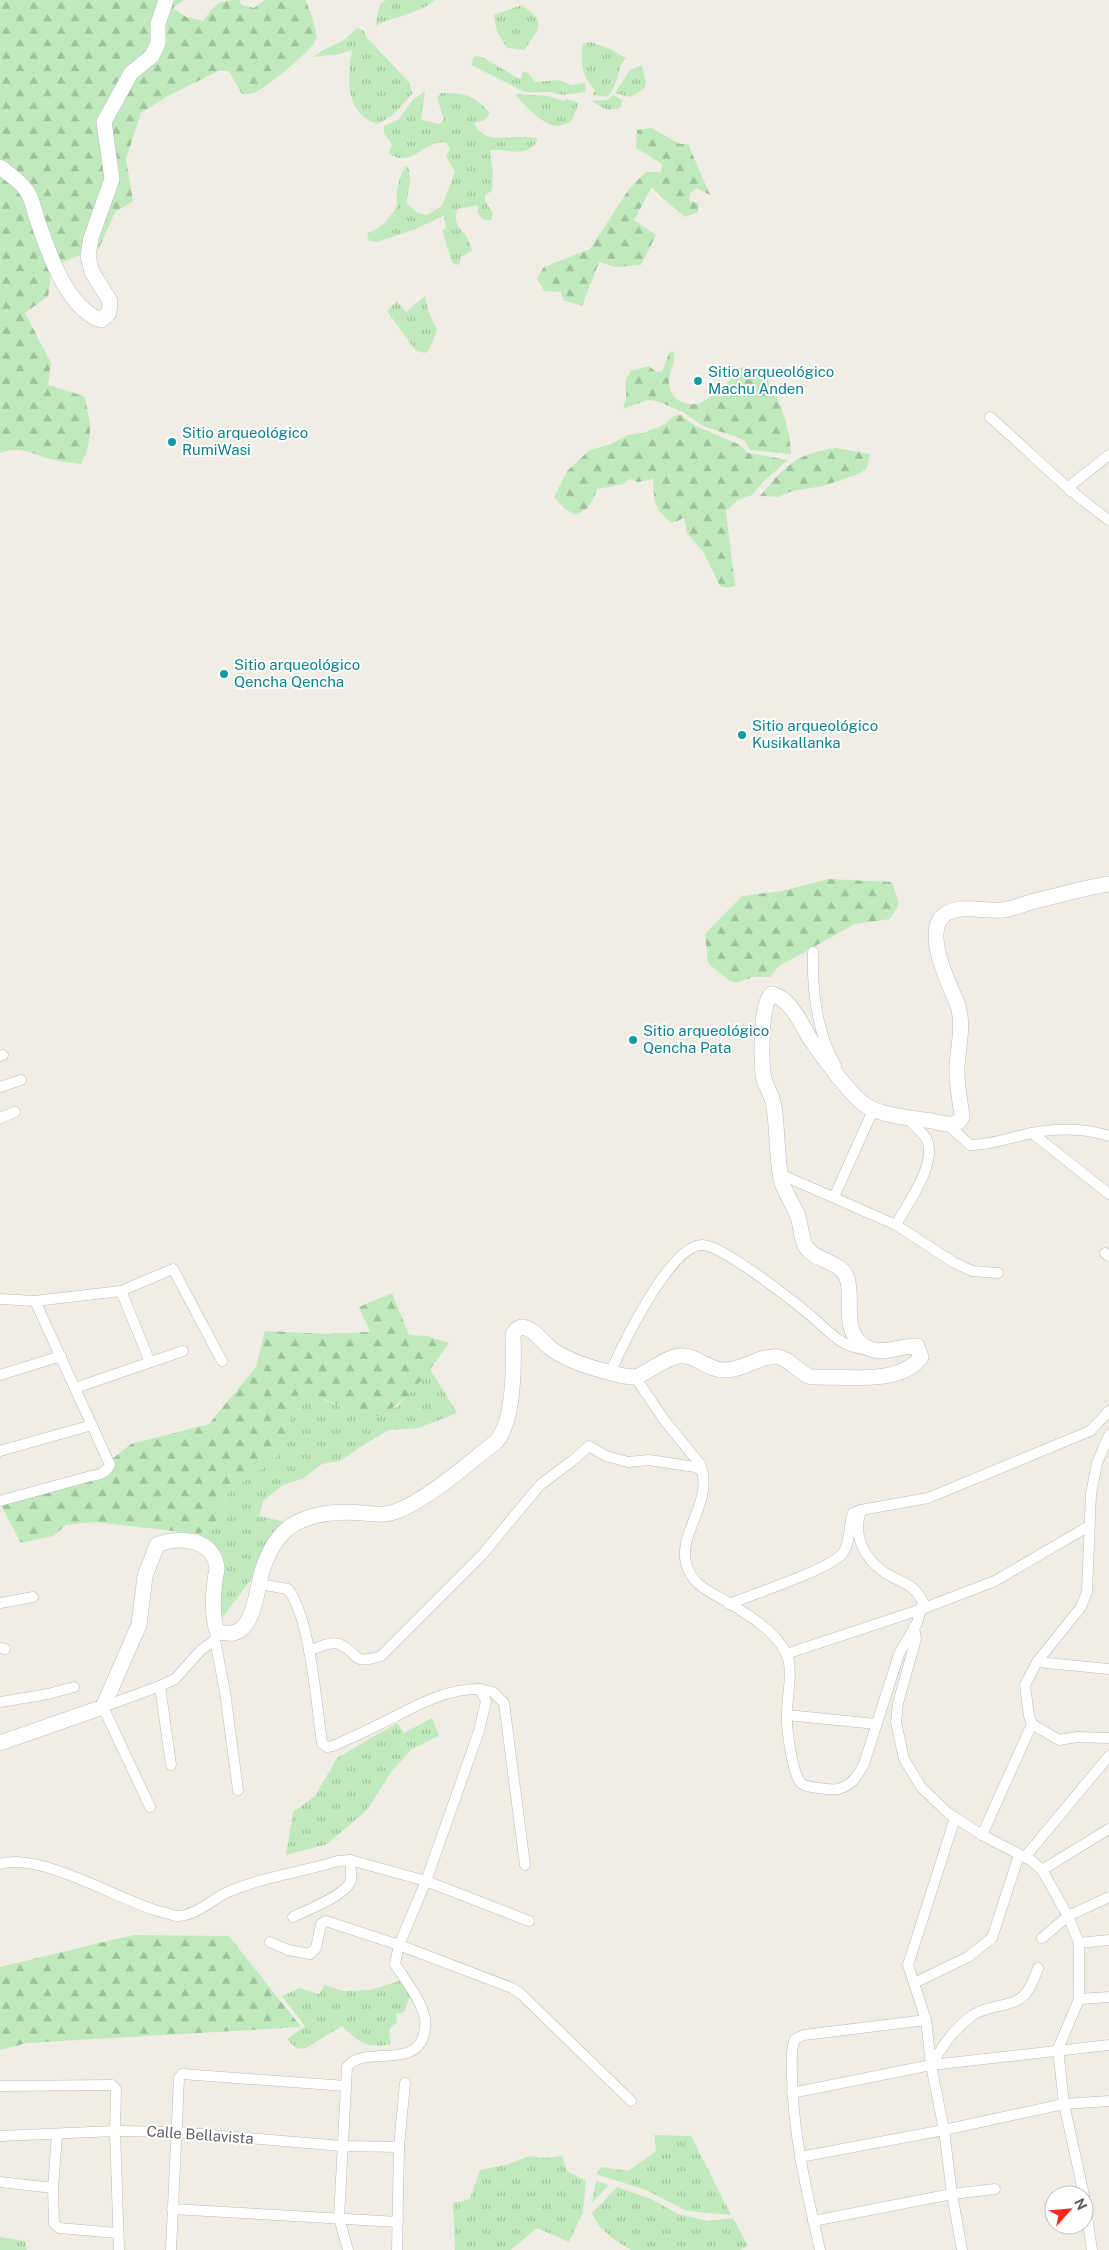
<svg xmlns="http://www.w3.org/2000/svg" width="1109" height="2250" viewBox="0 0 1109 2250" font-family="'Public Sans',sans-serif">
  <defs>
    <pattern id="grass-tufts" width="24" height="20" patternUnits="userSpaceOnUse" patternTransform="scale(1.25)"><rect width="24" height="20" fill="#c0eabe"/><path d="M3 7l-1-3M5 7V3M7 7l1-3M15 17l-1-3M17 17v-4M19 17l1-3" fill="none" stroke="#9fc19e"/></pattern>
    <pattern id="forest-firs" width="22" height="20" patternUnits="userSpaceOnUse" patternTransform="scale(1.25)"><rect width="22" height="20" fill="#c0eabe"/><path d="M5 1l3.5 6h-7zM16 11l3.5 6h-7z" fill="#9fc19e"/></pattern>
  </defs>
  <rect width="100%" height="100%" fill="#f0ede4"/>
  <g fill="url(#grass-tufts)">
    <path d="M386,0H435C419,14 394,16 375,26L380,4Z"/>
    <path d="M522,5C547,24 540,27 524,50L507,48L497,32L494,15Z"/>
    <path d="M358,28L364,31L366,37L410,83L412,94L394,114L378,124C345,115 347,77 352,50L339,54L313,57C322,50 332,46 342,41C348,38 352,31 358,28Z"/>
    <path d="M591,42L610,49L626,58C615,70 619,89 606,97L593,95L595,89C582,80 580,57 583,43Z"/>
    <path d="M474,56L482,57L518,78H522V71L528,73L535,82L559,80L571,85L585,83L586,92L563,95L551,92H525L471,65Z"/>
    <path d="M642,65L646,82L644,89L630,97L615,93L630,70Z"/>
    <path d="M425,91L421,120L440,124L444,119L437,98L441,93C465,93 474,95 490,113L485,120L474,123C486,149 514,131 538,139C528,160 507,148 490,150L493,174L492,191L485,195V201L493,213L491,220H483L478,213V205L458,209C451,223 462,229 468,239C470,242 471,247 472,251L461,257L459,265L452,263L442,230L446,228L444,215L416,229L377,242L369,241L367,234L384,224L397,207C395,193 399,177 406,165C414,174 407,192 407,204L418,213L427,215L442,206L455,172L446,156L450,149L446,143C428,139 417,160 400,158C396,158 392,155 388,154L392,145L384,133V126L398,120L413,100Z"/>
    <path d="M518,93C529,97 537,94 548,96C554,97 558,100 564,101L567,99L579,103L571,122C567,123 563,125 559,126C544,127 525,106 516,96Z"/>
    <path d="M613,95L622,100L621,107C609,113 602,108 592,101L607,100Z"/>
    <path d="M425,296L428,311L437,330L429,350L425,353L416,351L387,311L397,301L406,312Z"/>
    <path d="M430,1369L457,1413L419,1428L389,1430L362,1446L340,1461L322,1464L304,1478L283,1485L263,1501L259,1516L290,1523L268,1540L252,1578L223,1617L219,1603L216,1552L199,1534L214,1525L228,1493L275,1459L281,1396L310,1395L338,1405L357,1417L397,1407Z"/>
    <path d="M432,1718L439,1736L412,1749L391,1772L367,1810L327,1844L286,1855L293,1812L315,1796L337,1758L397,1723L404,1733Z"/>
    <path d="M399,1981L404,1983L410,1997L404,2012L396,2014L397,2023C387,2028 389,2035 391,2044C366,2049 359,2042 342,2026L306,2048L297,2049L287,2039L305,2026L282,1996L300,1988L319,1994L325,1985L343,1991L370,1990Z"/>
    <path d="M654,2135L691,2136L731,2215L687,2211L646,2190L596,2174L601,2167L628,2171L656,2151Z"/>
    <path d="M529,2156L546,2158L562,2156L567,2171L586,2181L583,2212L569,2242L537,2228L511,2250H455L453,2203L470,2199L480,2170L509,2164Z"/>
    <path d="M596,2181L609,2185L592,2203Z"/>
    <path d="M617,2187L651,2199L678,2214L708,2221L733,2218L748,2246L740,2250H631L612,2238L599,2226L592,2213Z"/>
    <path d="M0,2237L25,2241L27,2250H0Z"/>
  </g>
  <g fill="url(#forest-firs)">
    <path d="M0,0H184L173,8L186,17L203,21C215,5 217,0 239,0L242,5L254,8L264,0H305C309,7 319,34 316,40C311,51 266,88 254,93C251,94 246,94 242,94L229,71H218L166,97L141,113L126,159L133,201L115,212L99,248L52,266L48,296L25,313L51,363L48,385L84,396C91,420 94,440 81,464C70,462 57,461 46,458C28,452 19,446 0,453Z"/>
    <path d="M651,128L680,144H688L710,195L697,188L690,193L689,201L699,203L698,212L685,217L661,197L652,187L634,220L656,235L641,265L616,267L599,262L582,306L563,300L561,292L544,291L537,278L544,267L590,249L629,189L646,172H661L662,164L636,148L637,130Z"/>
    <path d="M674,351C676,363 669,371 669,382C669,390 673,398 680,401C701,412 716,392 730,380L731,371C742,366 753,366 763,371C778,396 790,424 791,454L750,450L745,441L737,437L703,426L683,412L657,401L648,400L623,409L626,397V379L631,371L649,366L656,372L662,371L669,353Z"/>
    <path d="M681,415L694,425L738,444L748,453L788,460L764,481L752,495L738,500L726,511L735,586L727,588L720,586L703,552L687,533L684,518L672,523C654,510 654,501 653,479L638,482L630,479L623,484L597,489C592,503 589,510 575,515L564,508L554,497L567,471L590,450L611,444L628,435L644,433L665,424L674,416Z"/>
    <path d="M835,448L870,454L867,468L859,474L823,486L792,491L778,497L760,496C786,465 794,455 835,448Z"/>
    <path d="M828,879L892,882L899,904L890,919L855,924L779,966L770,977H753L736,983L728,980L708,963L705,934L742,896L782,891Z"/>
    <path d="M392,1293L409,1335L426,1336L449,1343C431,1368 393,1427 357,1417C350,1414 344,1408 337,1404C318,1396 301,1395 281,1396L297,1431L275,1459L228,1493L214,1525L199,1534L96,1522L66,1525L53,1536L21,1543L0,1503L91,1476L131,1444L209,1424L256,1367L265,1331L326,1334L370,1332L359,1307Z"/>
    <path d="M133,1935L229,1936L301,2027L27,2043L0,2050V1967Z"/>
  </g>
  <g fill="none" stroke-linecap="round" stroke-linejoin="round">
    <defs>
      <g id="street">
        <path d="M990,417C1030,452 1066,490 1109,520"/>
        <path d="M1070,491L1071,485L1109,455"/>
        <path d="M813,952C812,990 817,1033 836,1066"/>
        <path d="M0,1056L3,1055"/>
        <path d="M0,1087L21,1080"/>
        <path d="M0,1118L15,1112"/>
        <path d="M947,1124L970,1145C991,1145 1012,1137 1032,1133C1058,1128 1084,1128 1109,1136"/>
        <path d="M1032,1133L1109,1194"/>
        <path d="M780,1174L896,1225L953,1262L972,1271L998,1273"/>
        <path d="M834,1197L874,1108"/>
        <path d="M896,1225C907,1204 939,1162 926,1138C921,1131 913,1124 907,1118"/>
        <path d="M1105,1253L1109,1256"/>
        <path d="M121,1291L150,1362"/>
        <path d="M0,1299L35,1301L121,1291L173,1269L222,1361"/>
        <path d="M610,1373C622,1346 671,1243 703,1245C723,1246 792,1300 810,1315C830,1332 843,1350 870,1349"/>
        <path d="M0,1375L61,1356"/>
        <path d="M635,1377L665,1421L700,1464C715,1501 678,1532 686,1563C692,1586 711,1592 729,1603C749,1615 775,1631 786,1653C794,1670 787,1694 787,1713C786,1727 792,1773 801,1783C805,1787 813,1787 819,1788C825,1789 832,1790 838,1789C852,1785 857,1777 864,1764L899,1654L917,1623L923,1602C914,1584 902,1583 887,1574C872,1565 859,1548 858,1529C857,1523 860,1516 861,1510L928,1498L1090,1431L1109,1411"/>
        <path d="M75,1388L183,1351"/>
        <path d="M1109,1435L1097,1463L1091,1494L1087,1592L1081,1607L1037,1662L1025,1685L1029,1716L1032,1724L1059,1740L1077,1737L1109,1738"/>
        <path d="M0,1451L92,1425"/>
        <path d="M0,1501L91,1476C100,1475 105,1473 110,1465L35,1301"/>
        <path d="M259,1584L288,1589C311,1620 316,1703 322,1743L327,1747L333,1746C349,1739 366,1731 382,1723C412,1708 445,1688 480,1689L486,1701L479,1731L426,1881L399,1945L395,1964C405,1980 419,1997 424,2015C427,2022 425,2027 424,2034C416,2070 362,2045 347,2067L339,2218L348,2250"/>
        <path d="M0,1603L33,1597"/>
        <path d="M729,1604C753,1594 828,1570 842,1554C851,1544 848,1525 853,1513L861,1510"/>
        <path d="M914,1627L916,1639L898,1703L896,1722L904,1759L921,1787L948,1813L982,1835L1032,1861L1042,1870L1068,1916L1079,1943V1999L1058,2049L1064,2104L1084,2195"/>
        <path d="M216,1634L215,1640L225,1692L238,1790"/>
        <path d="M0,1648L5,1649"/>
        <path d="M309,1651C317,1648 330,1641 339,1644C360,1652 349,1666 381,1656L482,1555L540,1485L572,1461L589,1446L606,1456L628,1462L649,1460L695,1467L702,1471"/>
        <path d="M786,1654L922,1609L995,1581L1089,1526"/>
        <path d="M1037,1662L1109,1669"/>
        <path d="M160,1686L171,1765"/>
        <path d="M480,1689L493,1692L504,1703L525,1865"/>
        <path d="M0,1702L48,1694L74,1687"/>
        <path d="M787,1715L876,1724"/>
        <path d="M150,1807L103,1707L160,1686L175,1679L201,1650L215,1640"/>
        <path d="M955,1818L908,1965L926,2020L931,2065L944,2130L952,2194L962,2250"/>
        <path d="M982,1835L1032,1724"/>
        <path d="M1025,1857L1109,1756"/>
        <path d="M0,1864C40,1852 117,1899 158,1911C164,1912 171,1915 176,1916C195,1917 212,1899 228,1892C262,1877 302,1872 338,1861L350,1860"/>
        <path d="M1042,1870L1109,1829"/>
        <path d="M293,1917C307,1910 347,1895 351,1880C352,1874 350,1866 350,1860L426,1881L529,1921"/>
        <path d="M1042,1938L1068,1916L1109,1897"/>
        <path d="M270,1942L288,1950L310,1954L316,1948L321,1924L326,1921L399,1945L512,1988L521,1994L631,2101"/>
        <path d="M1079,1943L1109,1940"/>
        <path d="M914,1983L968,1957L992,1938L1019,1855"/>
        <path d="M1079,1999L1109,1997"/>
        <path d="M931,2065C943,2046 954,2028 973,2015C988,2004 1015,2008 1026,1993C1032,1986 1035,1976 1038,1968"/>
        <path d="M0,2086L112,2085L116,2089L115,2131L119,2250"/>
        <path d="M792,2093L931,2065L1109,2045"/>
        <path d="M57,2135L53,2188L54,2223L59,2228L117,2233"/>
        <path d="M0,2136L115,2131L177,2132L342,2146L399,2147"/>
        <path d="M800,2157L944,2130L1064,2104L1109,2101"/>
        <path d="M0,2182L53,2188"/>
        <path d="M1084,2196L1092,2250"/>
        <path d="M172,2209L398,2222"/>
        <path d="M813,2221L952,2194L995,2189"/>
        <path d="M171,2250L179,2078L182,2074L346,2086"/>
        <path d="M397,2250L399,2147L405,2083"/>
        <path d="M820,2250C807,2193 793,2135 792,2076C792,2063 790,2051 795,2039L804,2035L926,2020"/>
      </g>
      <g id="secondary">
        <path d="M0,167C9,174 19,180 26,190C32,197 34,210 37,219C48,251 66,308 101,320L109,313L110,301L92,272L88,256L91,238L112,179L104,122L131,73L152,56L158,43V24L166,0"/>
        <path d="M0,1743L103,1707L139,1625L145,1576L157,1545C178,1536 214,1538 217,1568C217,1572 215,1577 215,1580C213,1596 212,1616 217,1631C256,1645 255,1590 263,1568C267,1557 273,1543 281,1535C301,1512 336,1511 363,1513C374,1514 386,1516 397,1511C430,1498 467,1464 496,1442C515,1421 514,1362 513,1334C515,1331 518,1327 522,1327C533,1328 541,1340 549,1347C565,1360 588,1367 608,1372C615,1374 627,1377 634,1377C646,1375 663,1358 679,1356C696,1354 707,1370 724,1370C743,1371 760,1354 779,1357C791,1360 799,1373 811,1377C842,1376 900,1386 921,1357L917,1346C898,1345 881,1358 863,1345C841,1330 854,1299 847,1278C840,1259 811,1262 804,1243C801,1235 801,1226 798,1217C794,1205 786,1195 782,1183C776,1158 778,1132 774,1107C773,1097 767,1089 764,1079C761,1065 760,1000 772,994C792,1000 800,1023 811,1040C823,1057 848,1093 865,1105C881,1116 912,1118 932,1121C942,1123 958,1129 962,1116C960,1100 956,1083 957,1067C958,1048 964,1025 958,1006C951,987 923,935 943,916C957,903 985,912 1002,910C1012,909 1022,905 1031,902C1057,896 1083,888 1109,884"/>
      </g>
    </defs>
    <use href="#street" stroke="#b7bbc0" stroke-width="11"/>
    <use href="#secondary" stroke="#b8bcc2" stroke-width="16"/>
    <use href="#street" stroke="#fff" stroke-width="10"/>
    <use href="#secondary" stroke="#fff" stroke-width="15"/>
  </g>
  <g fill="#0f9aa8" stroke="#fff" stroke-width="2">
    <circle cx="698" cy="381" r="5"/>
    <circle cx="172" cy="442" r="5"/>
    <circle cx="224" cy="674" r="5"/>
    <circle cx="742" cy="735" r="5"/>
    <circle cx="633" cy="1040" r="5"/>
  </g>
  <g text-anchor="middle" stroke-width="4" stroke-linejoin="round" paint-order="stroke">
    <g font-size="15" fill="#0d838f" stroke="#fff" text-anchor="start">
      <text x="708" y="377">Sitio arqueológico<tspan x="708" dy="17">Machu Anden</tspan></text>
      <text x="182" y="438">Sitio arqueológico<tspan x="182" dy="17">RumiWasi</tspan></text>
      <text x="234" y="670">Sitio arqueológico<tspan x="234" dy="17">Qencha Qencha</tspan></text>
      <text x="752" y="731">Sitio arqueológico<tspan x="752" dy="17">Kusikallanka</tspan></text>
      <text x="643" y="1036">Sitio arqueológico<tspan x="643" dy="17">Qencha Pata</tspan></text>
    </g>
    <g font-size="15" fill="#5c6167" stroke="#fff">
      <text transform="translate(200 2135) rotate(4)" y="5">Calle Bellavista</text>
    </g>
  </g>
  <g transform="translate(1069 2210) rotate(63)"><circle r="24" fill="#ffffff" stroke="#bec0c2"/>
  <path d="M0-4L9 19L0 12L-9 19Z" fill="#fc271f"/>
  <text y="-8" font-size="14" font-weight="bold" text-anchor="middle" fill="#5c6167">N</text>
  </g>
</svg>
